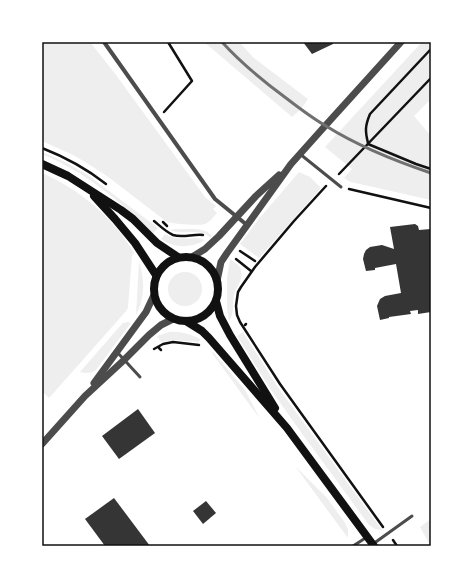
<svg xmlns="http://www.w3.org/2000/svg" width="473" height="588" viewBox="0 0 473 588" font-family="Karla,sans-serif">
  <rect width="100%" height="100%" fill="#fff"/>
  <g fill="#eee">
    <path d="M42,42H90L116,75L205,197L216,206L213,209L217,213C214,216 210,222 205,224C199,226 174,224 167,222L107,176L93,167L75,156L42,141Z"/>
    <path d="M204,42H239L254,58L308,99L301,109L292,117Z"/>
    <path d="M422,42H431V99L414,116L431,136V200L351,182L344,178L352,169L325,147Z"/>
    <path d="M42,152L63,161L88,175L158,228L153,233C120,201 85,172 42,154Z"/>
    <path d="M299,172L310,177L321,188L259,258L240,244L258,220Z"/>
    <path d="M42,173C80,190 113,217 134,253L132,256L128,307L127,310L49,398L42,391Z"/>
    <path d="M176,229C187,230 204,226 212,236L210,237C198,227 183,236 170,230Z"/>
    <path d="M165,234C180,243 191,235 205,240C191,248 176,249 161,239Z"/>
    <path d="M230,259C234,262 240,265 241,270C244,278 237,286 234,294C232,303 235,313 229,321L227,308V278Z"/>
    <path d="M139,262C145,280 145,297 136,315Z"/>
    <circle cx="185" cy="289" r="17"/>
    <path d="M128,322L131,323L96,370C91,373 86,374 80,372L121,325L123,323Z"/>
    <path d="M169,332C180,331 192,334 201,340L198,342L174,340L161,342L157,336Z"/>
    <path d="M243,332L277,386L382,530L375,529L369,525L303,435L271,390L237,336Z"/>
    <path d="M213,352L245,390L260,419L212,353Z"/>
    <path d="M295,466L327,498L345,523L348,529V538Z"/>
    <path d="M431,519V545H430L420,527Z"/>
  </g>
  <g fill="#353535">
    <path d="M303,42H333V44L312,54Z"/>
    <path d="M415,224L418,226L419,230L431,229V312L418,314V310L410,311L411,314L389,317V318L380,320L377,306L380,299L385,296L401,293L396,264L375,268V270L366,271L363,259L364,254L366,250L370,247L382,245L394,249L390,227Z"/>
    <path d="M138,409L155,433L119,459L102,436Z"/>
    <path d="M114,498L150,546H105L85,519Z"/>
    <path d="M206,501L216,513L203,524L193,511Z"/>
  </g>
  <g fill="none" stroke-linecap="round" stroke-linejoin="round">
    <g stroke="#111" stroke-width="2.5">
      <path d="M164,112L192,81L168,42"/>
      <path d="M368,143C365,131 365,126 370,114L431,49"/>
      <path d="M368,144L416,164L431,169"/>
      <path d="M42,148C65,157 87,169 106,184"/>
      <path d="M339,174L431,78"/>
      <path d="M326,186L294,221L255,267L241,287L238,292L236,306L237,315L240,322L280,384L383,527"/>
      <path d="M349,189L431,208"/>
      <path d="M154,221C160,226 166,232 173,235C182,238 193,234 203,235"/>
      <path d="M163,222L167,226"/>
      <path d="M240,251L255,261"/>
      <path d="M236,259L251,271"/>
      <path d="M245,325L246,324"/>
      <path d="M159,348L161,350"/>
      <path d="M154,349L163,344L173,342L199,345"/>
      <path d="M393,540L397,546"/>
    </g>
    <g stroke="#4c4c4c" stroke-width="3">
      <path d="M300,154L341,187"/>
      <path d="M117,352L140,377"/>
      <path d="M373,544L412,516"/>
      <path d="M353,546L367,537"/>
    </g>
    <path stroke="#4c4c4c" stroke-width="4" d="M104,42L215,199L247,225"/>
    <g stroke="#4c4c4c" stroke-width="7">
      <path d="M192,257L205,249L219,236L256,196L279,175"/>
      <path d="M217,281L221,262L227,253L291,164L325,126L401,42"/>
      <path d="M94,383L146,312L154,295"/>
      <path d="M42,444L85,396L124,360L149,335L161,325L173,319"/>
    </g>
    <g stroke="#111" stroke-width="8">
      <path d="M42,164L68,176L121,210L133,219L157,243L178,257"/>
      <path d="M94,196L115,219L135,243L156,275"/>
      <circle cx="186" cy="289" r="32"/>
      <path d="M216,301L220,316L230,335L275,408"/>
      <path d="M186,321L202,331L209,338L287,428L374,546"/>
    </g>
    <path stroke="#707070" stroke-width="3" d="M222,42C241,63 263,81 286,98C299,108 312,118 326,126C358,146 395,161 431,173"/>
  </g>
  <rect width="473" height="588" fill="none" stroke="#ffffff" stroke-width="86"/>
  <rect x="43" y="43" width="387" height="502" fill="none" stroke="#111" stroke-width="1.5"/>
</svg>
